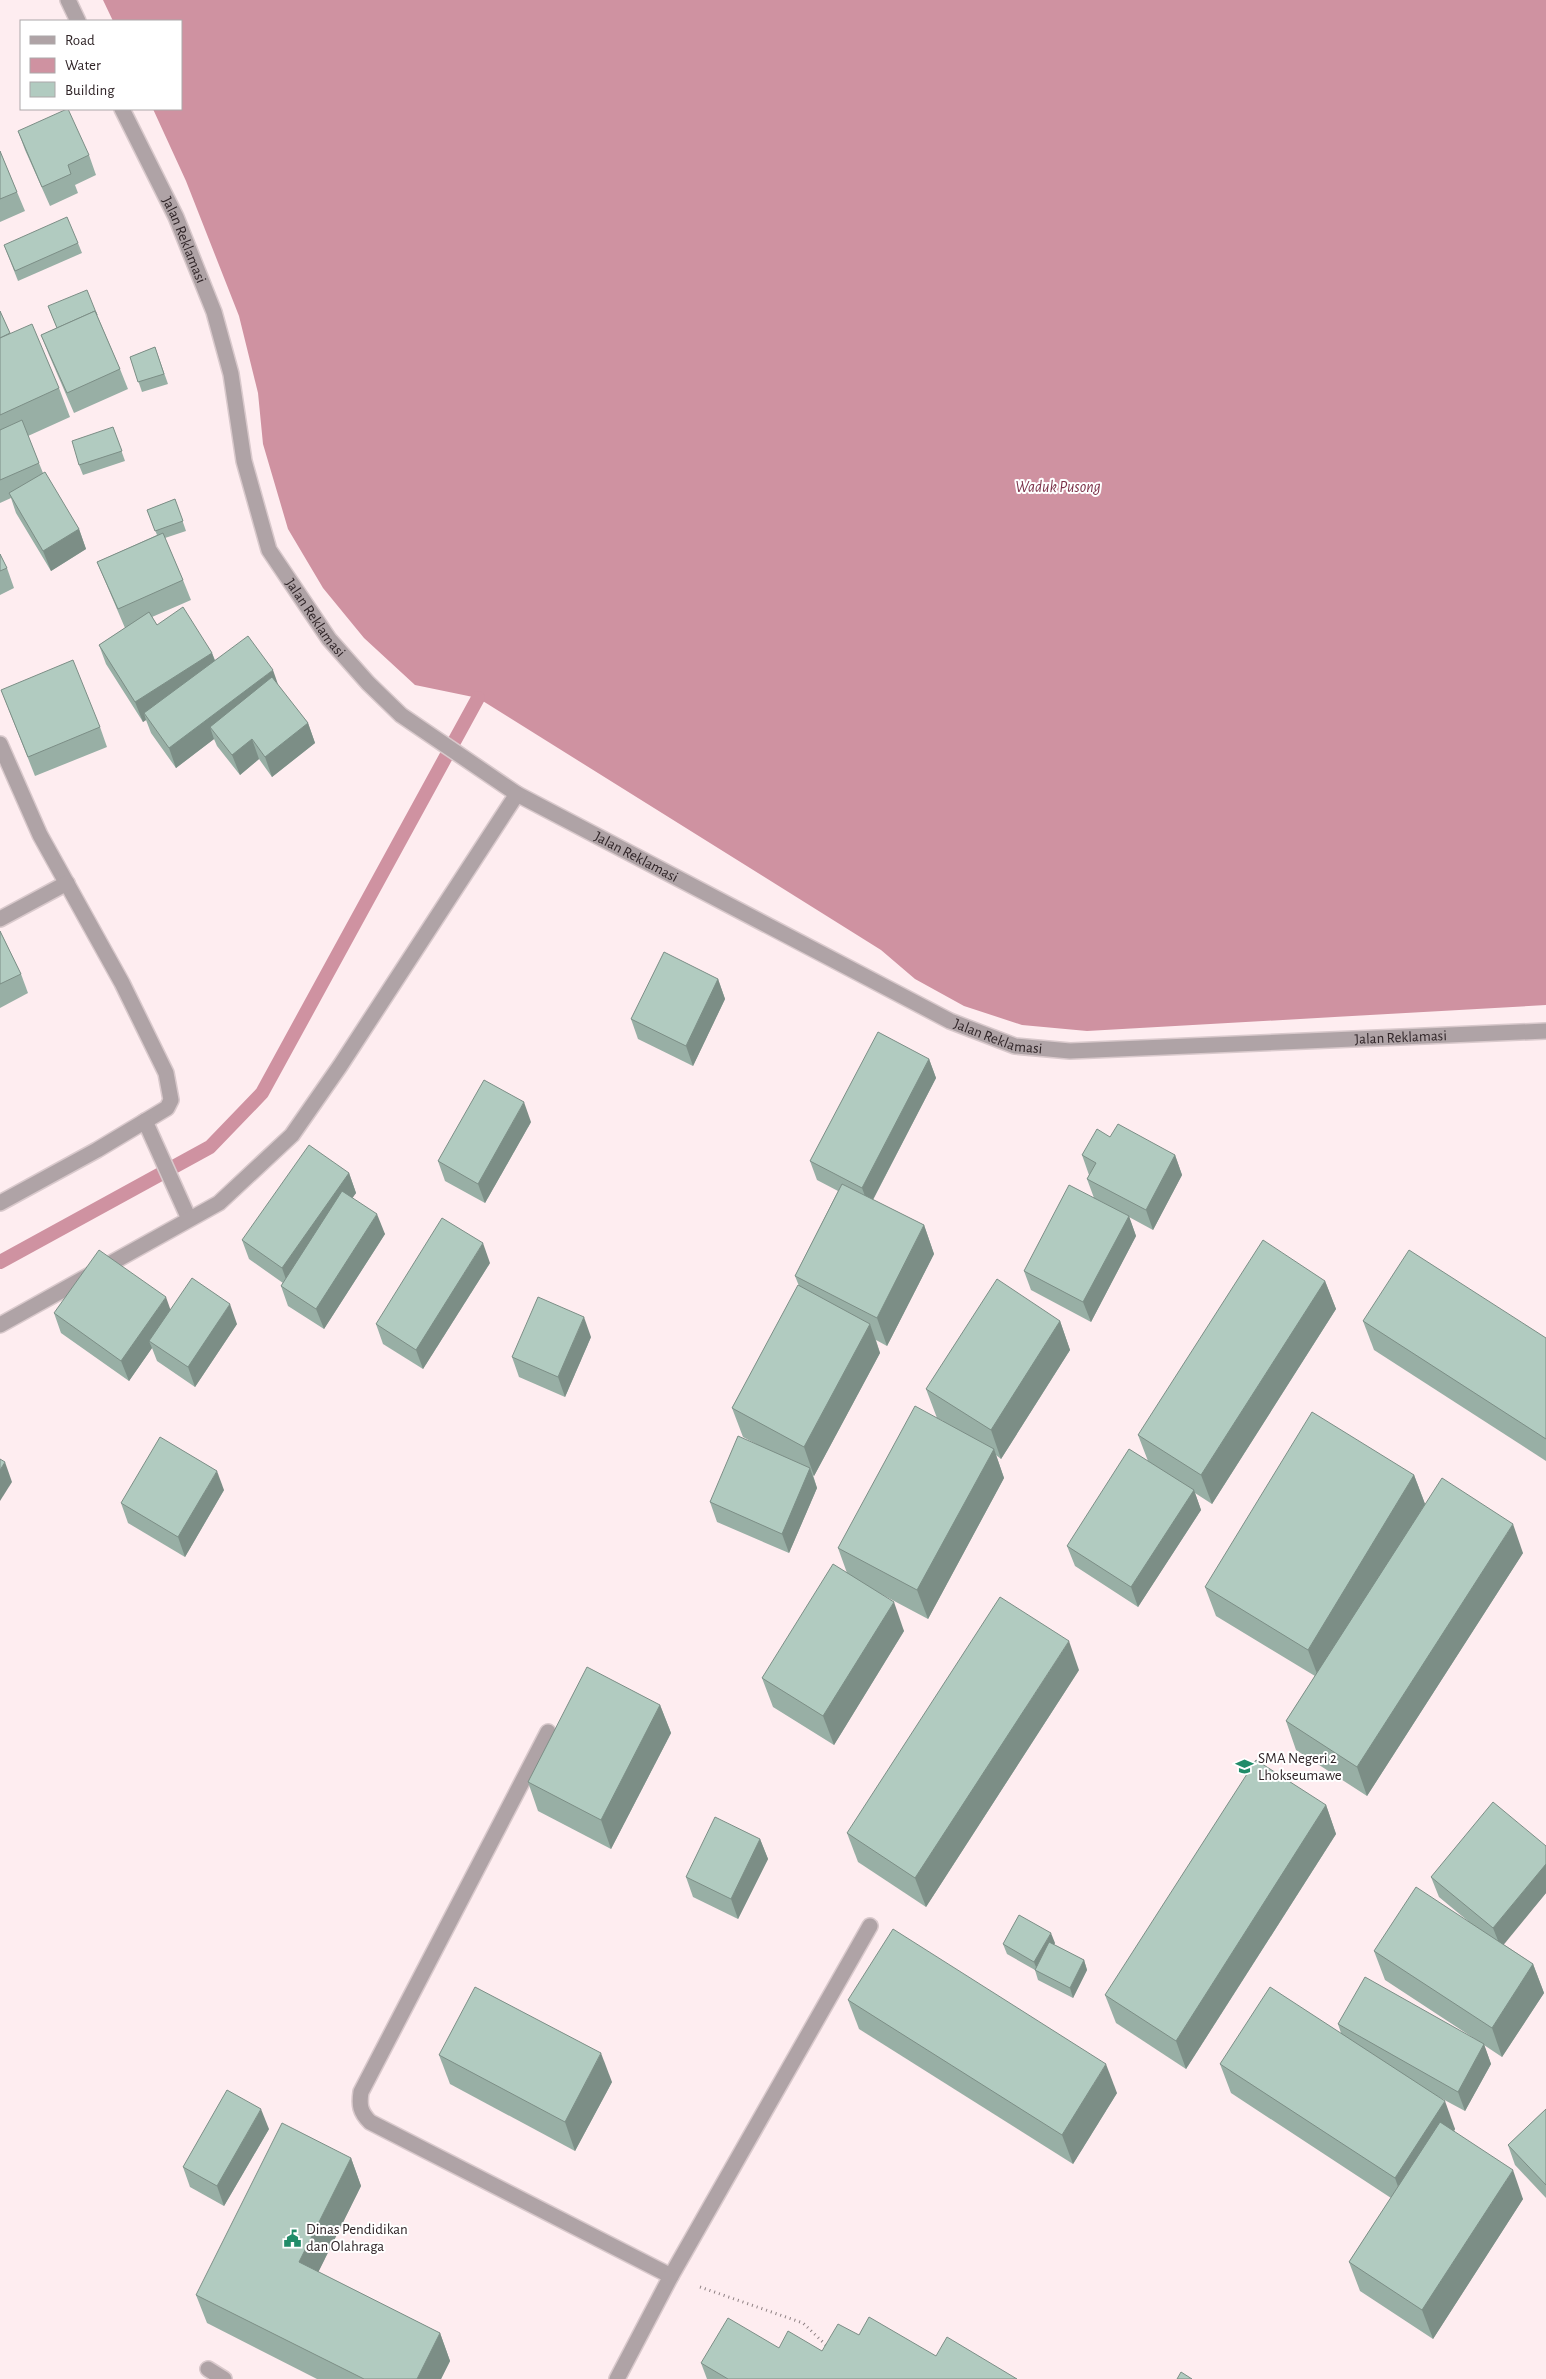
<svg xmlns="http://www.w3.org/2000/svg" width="1546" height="2379" viewBox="0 0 1546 2379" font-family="'Alegreya Sans',sans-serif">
  <rect width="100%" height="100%" fill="#feedf0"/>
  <path fill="#cf92a1" d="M103,0H1546V1005L1087,1031L1022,1025L964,1006L915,979L881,950L478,698L415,685L364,638L323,588L288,529L263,444L258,393L239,316L186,181L153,109H181V21H113Z"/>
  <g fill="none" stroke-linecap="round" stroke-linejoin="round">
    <path stroke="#cf92a1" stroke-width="14" d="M0,1262L210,1147L262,1093L478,698"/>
    <defs>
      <g id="minor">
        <path d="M68,0L78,21"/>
        <path id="s1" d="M122,109L176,217L214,312L231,374L244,461L269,550L329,639L368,683L401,715L517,794L950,1021L1015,1046L1070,1051L1546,1031"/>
        <path d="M0,744L40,835L122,983L166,1073L171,1100L167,1108L97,1150L0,1203"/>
        <path d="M0,919L67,883"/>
        <path d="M145,1121L189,1219"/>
        <path d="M0,1325L219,1203L292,1135L340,1066L517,794"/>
        <path d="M548,1732L361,2092C359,2105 360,2112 370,2122L671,2276"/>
        <path d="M208,2369L224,2379"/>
        <path d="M617,2379L671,2276L870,1926"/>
      </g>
    </defs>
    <use href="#minor" stroke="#d9c9cc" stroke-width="18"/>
    <path stroke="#8e8083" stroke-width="3" stroke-dasharray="1 4" stroke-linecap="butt" d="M700,2287L803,2323L828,2347"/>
    <use href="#minor" stroke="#afa3a6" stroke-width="15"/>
  </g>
  <g fill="#98afa5">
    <path d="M18,131L89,155L96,175L75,185L78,193L50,206L25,150Z"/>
    <path d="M0,151L17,192L25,211L0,222Z"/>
    <path d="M78,243L82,253L18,281L4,245Z"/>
    <path d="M48,306L97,315L120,369L128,389L74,413L49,355L41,335L57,328Z"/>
    <path d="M0,311L10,333L59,388L70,417L28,436L43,473L79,529L86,549L51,571L16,513L11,498L0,503Z"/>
    <path d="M155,347L168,384L142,392L130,357Z"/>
    <path d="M113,427L125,461L83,475L79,465Z"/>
    <path d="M175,499L186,531L165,538L183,580L191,600L152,617L157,625L212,653L215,660L279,687L308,723L315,743L272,777L259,759L240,775L217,746L214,739L176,768L151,733L146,720L143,722L106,664L99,645L125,628L105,581L97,562L157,535L147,510Z"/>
    <path d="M0,554L7,568L14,588L0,595Z"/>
    <path d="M1,690L100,727L107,747L35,776Z"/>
    <path d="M0,931L21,974L28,993L0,1008Z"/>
    <path d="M718,979L725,999L693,1066L638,1039L631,1019Z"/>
    <path d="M929,1059L936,1078L873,1200L924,1225L934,1254L887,1346L876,1340L880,1353L814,1476L813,1475L817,1488L789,1553L717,1522L710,1502L756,1444L743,1437L732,1408L799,1286L795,1276L838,1191L817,1180L810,1161Z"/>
    <path d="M531,1122L485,1203L445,1181L438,1161Z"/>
    <path d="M1110,1137L1175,1155L1182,1175L1153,1230L1129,1217L1136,1236L1091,1322L1031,1290L1024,1271L1094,1198L1087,1179L1089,1175L1082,1155Z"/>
    <path d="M349,1173L356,1193L352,1198L385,1234L324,1329L288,1306L281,1286L283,1283L249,1259L242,1240Z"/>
    <path d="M490,1263L423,1369L383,1344L376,1324Z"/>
    <path d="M1325,1281L1336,1309L1212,1504L1195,1493L1201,1510L1138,1607L1075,1566L1067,1546L1148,1461L1138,1435Z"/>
    <path d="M171,1310L237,1324L195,1387L157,1361L152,1348L129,1381L61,1333L54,1313Z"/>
    <path d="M1060,1321L1070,1350L1001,1459L996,1455L1004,1478L928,1619L881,1594L904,1631L834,1745L773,1707L762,1678L847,1573L838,1548L943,1421L937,1418L926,1389Z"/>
    <path d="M1363,1321L1546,1338V1461L1374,1350Z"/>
    <path d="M591,1337L565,1397L519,1377L512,1357Z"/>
    <path d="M1414,1475L1425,1504L1523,1553L1367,1796L1296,1750L1286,1721L1315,1676L1216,1616L1205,1587Z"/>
    <path d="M224,1490L185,1557L128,1523L121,1503Z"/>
    <path d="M1079,1670L926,1907L858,1862L847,1833Z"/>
    <path d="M660,1705L671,1733L611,1849L538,1811L528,1782Z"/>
    <path d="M1326,1805L1336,1834L1186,2069L1116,2023L1105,1995Z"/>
    <path d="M760,1839L768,1859L738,1919L693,1897L686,1877Z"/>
    <path d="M1546,1846V1893L1503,1944L1533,1964L1544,1993L1502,2057L1484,2045L1491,2064L1465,2111L1437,2096L1455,2129L1454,2132L1523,2199L1433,2339L1360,2291L1349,2262L1391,2198L1231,2093L1220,2064L1341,2033L1338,2024L1478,2041L1385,1980L1374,1951L1468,1921L1439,1897L1431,1877Z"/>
    <path d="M1055,1943L1054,1945L1084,1960L1087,1970L1073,1998L1038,1980L1035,1970L1007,1954L1003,1944Z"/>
    <path d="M848,2000L1117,2093L1073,2164L859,2029Z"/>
    <path d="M439,2055L612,2082L575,2151L450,2084Z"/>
    <path d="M1546,2109V2198L1515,2165L1508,2145Z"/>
    <path d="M269,2129L224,2206L190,2187L183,2167Z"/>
    <path d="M351,2158L361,2186L318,2272L440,2333L450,2361L441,2379H317L207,2323L196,2295Z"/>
    <path d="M859,2335L936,2356L1017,2379H707L701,2363L779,2348L822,2351Z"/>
  </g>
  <g fill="#7c8e86">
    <path d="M79,529L86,549L51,571L43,551Z"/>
    <path d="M212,653L219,673L144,713L146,720L143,722L135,702Z"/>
    <path d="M273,670L280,690L210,727L214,739L176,768L169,748Z"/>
    <path d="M308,723L315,743L272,777L265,757Z"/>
    <path d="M252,739L259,759L240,775L232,755Z"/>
    <path d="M718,979L725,999L693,1066L686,1046Z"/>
    <path d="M929,1059L936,1078L869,1207L862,1188Z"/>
    <path d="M524,1102L531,1122L485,1203L478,1184Z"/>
    <path d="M1175,1155L1182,1175L1153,1230L1146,1210Z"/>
    <path d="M349,1173L356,1193L289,1288L282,1268Z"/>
    <path d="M377,1214L385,1234L324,1329L316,1309Z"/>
    <path d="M1129,1216L1136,1236L1091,1322L1083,1302Z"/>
    <path d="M924,1225L934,1254L887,1346L877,1318Z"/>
    <path d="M483,1243L490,1263L423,1369L416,1350Z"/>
    <path d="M1325,1281L1336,1309L1212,1504L1201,1475Z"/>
    <path d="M166,1297L173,1317L149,1341L152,1348L129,1381L121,1361Z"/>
    <path d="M230,1304L237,1324L195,1387L188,1367Z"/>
    <path d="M584,1317L591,1337L565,1397L558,1377Z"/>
    <path d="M1060,1321L1070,1350L1001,1459L991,1430Z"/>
    <path d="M870,1324L880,1353L814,1476L804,1447Z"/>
    <path d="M994,1449L1004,1478L928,1619L917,1590Z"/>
    <path d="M5,1462L12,1482L0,1501V1470Z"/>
    <path d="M810,1468L817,1488L789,1553L782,1534Z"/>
    <path d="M217,1471L224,1490L185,1557L178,1537Z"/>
    <path d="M1414,1475L1425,1504L1319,1679L1308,1650Z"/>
    <path d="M1194,1490L1201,1510L1138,1607L1131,1587Z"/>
    <path d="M1513,1524L1523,1553L1367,1796L1357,1767Z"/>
    <path d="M894,1602L904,1631L834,1745L823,1716Z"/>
    <path d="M1069,1641L1079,1670L926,1907L915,1878Z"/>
    <path d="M660,1705L671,1733L611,1849L601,1820Z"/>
    <path d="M1326,1805L1336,1834L1186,2069L1176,2041Z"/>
    <path d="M760,1839L768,1859L738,1919L731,1899Z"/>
    <path d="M1546,1864V1893L1501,1948L1493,1928Z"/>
    <path d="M1051,1933L1055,1943L1038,1972L1034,1962Z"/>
    <path d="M1084,1960L1087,1970L1073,1998L1070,1988Z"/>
    <path d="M1533,1964L1544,1993L1502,2057L1492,2028Z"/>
    <path d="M1484,2044L1491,2064L1465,2111L1458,2092Z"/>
    <path d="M601,2053L612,2082L575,2151L565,2122Z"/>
    <path d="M1106,2064L1117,2093L1073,2164L1062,2135Z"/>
    <path d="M1445,2101L1455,2129L1405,2207L1395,2178Z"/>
    <path d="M261,2109L269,2129L224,2206L217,2186Z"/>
    <path d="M351,2158L361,2186L309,2291L299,2262Z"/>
    <path d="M1513,2170L1523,2199L1433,2339L1422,2310Z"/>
    <path d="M440,2333L450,2361L441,2379H417Z"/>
  </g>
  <g fill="#b1cbc0" stroke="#7c8e86">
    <path d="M67,109H68L89,155L68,165L71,174L42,187L18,131Z"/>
    <path d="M0,151L17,192L0,199Z"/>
    <path d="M67,217L78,243L15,271L4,245Z"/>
    <path d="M87,290L97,315L95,311L57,328L48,306Z"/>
    <path d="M0,311L10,333L0,338Z"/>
    <path d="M95,311L120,369L67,393L41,335Z"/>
    <path d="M32,324L59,388L0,415V338Z"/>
    <path d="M155,347L164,374L138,382L130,357Z"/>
    <path d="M22,420L39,463L0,480V430Z"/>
    <path d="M113,427L122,451L79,465L72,441Z"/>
    <path d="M45,472L79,529L43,551L9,493Z"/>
    <path d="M175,499L183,521L155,531L147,510Z"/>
    <path d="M163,533L183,580L118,609L97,562Z"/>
    <path d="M0,554L7,568L0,571Z"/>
    <path d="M183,607L212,653L135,702L99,645L149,612L157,625Z"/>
    <path d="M248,636L273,670L169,748L144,713Z"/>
    <path d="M73,660L100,727L28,757L1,690Z"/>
    <path d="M272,677L308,723L265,757L252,739L232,755L210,727Z"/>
    <path d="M0,931L21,974L0,984Z"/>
    <path d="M664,952L718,979L686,1046L631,1019Z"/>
    <path d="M878,1032L929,1059L862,1188L810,1161Z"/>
    <path d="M484,1080L524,1102L478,1184L438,1161Z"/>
    <path d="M1118,1124L1175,1155L1146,1210L1087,1179L1096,1163L1082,1155L1097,1129L1110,1137Z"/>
    <path d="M309,1145L349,1173L282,1268L242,1240Z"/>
    <path d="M842,1184L924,1225L877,1318L795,1276Z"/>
    <path d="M1069,1185L1129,1216L1083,1302L1024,1271Z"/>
    <path d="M342,1191L377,1214L316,1309L281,1286Z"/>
    <path d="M442,1218L483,1243L416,1350L376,1324Z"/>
    <path d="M1263,1240L1325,1281L1201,1475L1138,1435Z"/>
    <path d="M99,1250L166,1297L121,1361L54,1313Z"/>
    <path d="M1409,1250L1546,1338V1439L1363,1321Z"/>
    <path d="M192,1278L230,1304L188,1367L149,1341Z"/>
    <path d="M997,1279L1060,1321L991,1430L926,1389Z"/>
    <path d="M798,1285L870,1324L804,1447L732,1408Z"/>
    <path d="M538,1297L584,1317L558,1377L512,1357Z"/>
    <path d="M915,1406L994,1449L917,1590L838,1548Z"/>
    <path d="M1312,1412L1414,1475L1308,1650L1205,1587Z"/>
    <path d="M738,1436L810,1468L782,1534L710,1502Z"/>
    <path d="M160,1437L217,1471L178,1537L121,1503Z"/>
    <path d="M1129,1449L1194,1490L1131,1587L1067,1546Z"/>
    <path d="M0,1459L5,1462L0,1470Z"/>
    <path d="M1442,1478L1513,1524L1357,1767L1286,1721Z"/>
    <path d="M833,1564L894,1602L823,1716L762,1678Z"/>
    <path d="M1000,1597L1069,1641L915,1878L847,1833Z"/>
    <path d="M587,1667L660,1705L601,1820L528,1782Z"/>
    <path d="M1256,1760L1326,1805L1176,2041L1105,1995Z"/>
    <path d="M1493,1802L1546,1846V1864L1493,1928L1431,1877Z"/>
    <path d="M715,1817L760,1839L731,1899L686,1877Z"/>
    <path d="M1416,1887L1533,1964L1492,2028L1374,1951Z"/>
    <path d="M1019,1915L1051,1933L1034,1962L1003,1944Z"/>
    <path d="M893,1929L1106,2064L1062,2135L848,2000Z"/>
    <path d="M1049,1942L1084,1960L1070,1988L1035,1970Z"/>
    <path d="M1365,1977L1484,2044L1458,2092L1338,2024Z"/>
    <path d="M475,1987L601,2053L565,2122L439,2055Z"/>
    <path d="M1270,1987L1445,2101L1395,2178L1220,2064Z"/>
    <path d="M227,2090L261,2109L217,2186L183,2167Z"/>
    <path d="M1546,2109V2185L1508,2145Z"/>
    <path d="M1440,2122L1513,2170L1422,2310L1349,2262Z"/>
    <path d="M282,2123L351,2158L299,2262L440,2333L417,2379H364L196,2295Z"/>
    <path d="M869,2317L936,2356L947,2337L1017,2379H728L701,2363L728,2318L779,2348L788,2331L822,2351L838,2324L859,2335Z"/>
    <path d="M1181,2372L1192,2379H1177Z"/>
  </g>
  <defs>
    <symbol id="school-bare" viewBox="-9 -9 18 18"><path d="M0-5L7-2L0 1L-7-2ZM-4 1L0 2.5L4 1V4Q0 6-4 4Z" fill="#218c69" stroke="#fff" stroke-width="2.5" paint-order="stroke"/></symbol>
    <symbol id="civic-bare" viewBox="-9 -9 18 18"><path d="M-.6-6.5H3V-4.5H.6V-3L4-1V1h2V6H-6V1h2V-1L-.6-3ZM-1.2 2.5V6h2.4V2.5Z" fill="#218c69" stroke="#fff" stroke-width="2.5" paint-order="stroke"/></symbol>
  </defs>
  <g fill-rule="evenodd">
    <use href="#school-bare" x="1232" y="1754" width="25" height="25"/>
    <use href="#civic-bare" x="280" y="2226" width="25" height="25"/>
  </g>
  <g text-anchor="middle" stroke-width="4" stroke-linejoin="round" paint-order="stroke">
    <g font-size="15" fill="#302528" stroke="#fff">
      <text dy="5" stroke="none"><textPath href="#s1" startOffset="145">Jalan Reklamasi</textPath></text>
      <text dy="5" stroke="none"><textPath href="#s1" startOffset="550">Jalan Reklamasi</textPath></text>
      <text dy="5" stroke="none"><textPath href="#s1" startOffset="955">Jalan Reklamasi</textPath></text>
      <text dy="5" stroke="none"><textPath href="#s1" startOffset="1360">Jalan Reklamasi</textPath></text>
      <text dy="5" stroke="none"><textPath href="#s1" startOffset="1765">Jalan Reklamasi</textPath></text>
    </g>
    <g font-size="15" fill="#302528" stroke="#fff" text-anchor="start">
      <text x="1258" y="1763">SMA Negeri 2<tspan x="1258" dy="17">Lhokseumawe</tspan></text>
      <text x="306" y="2234">Dinas Pendidikan<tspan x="306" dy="17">dan Olahraga</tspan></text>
    </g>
    <g font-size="16" font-style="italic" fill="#7c3249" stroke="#fff">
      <text x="1058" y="492">Waduk Pusong</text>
    </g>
  </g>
  <rect x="20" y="20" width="162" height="90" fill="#ffffff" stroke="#aca8a9"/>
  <rect x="30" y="36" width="25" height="8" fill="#afa3a6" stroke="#aca8a9"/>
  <text x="65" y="45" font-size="15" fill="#302528">Road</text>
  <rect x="30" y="58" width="25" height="15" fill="#cf92a1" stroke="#aca8a9"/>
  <text x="65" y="70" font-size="15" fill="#302528">Water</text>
  <rect x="30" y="82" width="25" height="15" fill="#b1cbc0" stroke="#aca8a9"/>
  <text x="65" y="95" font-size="15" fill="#302528">Building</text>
</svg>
